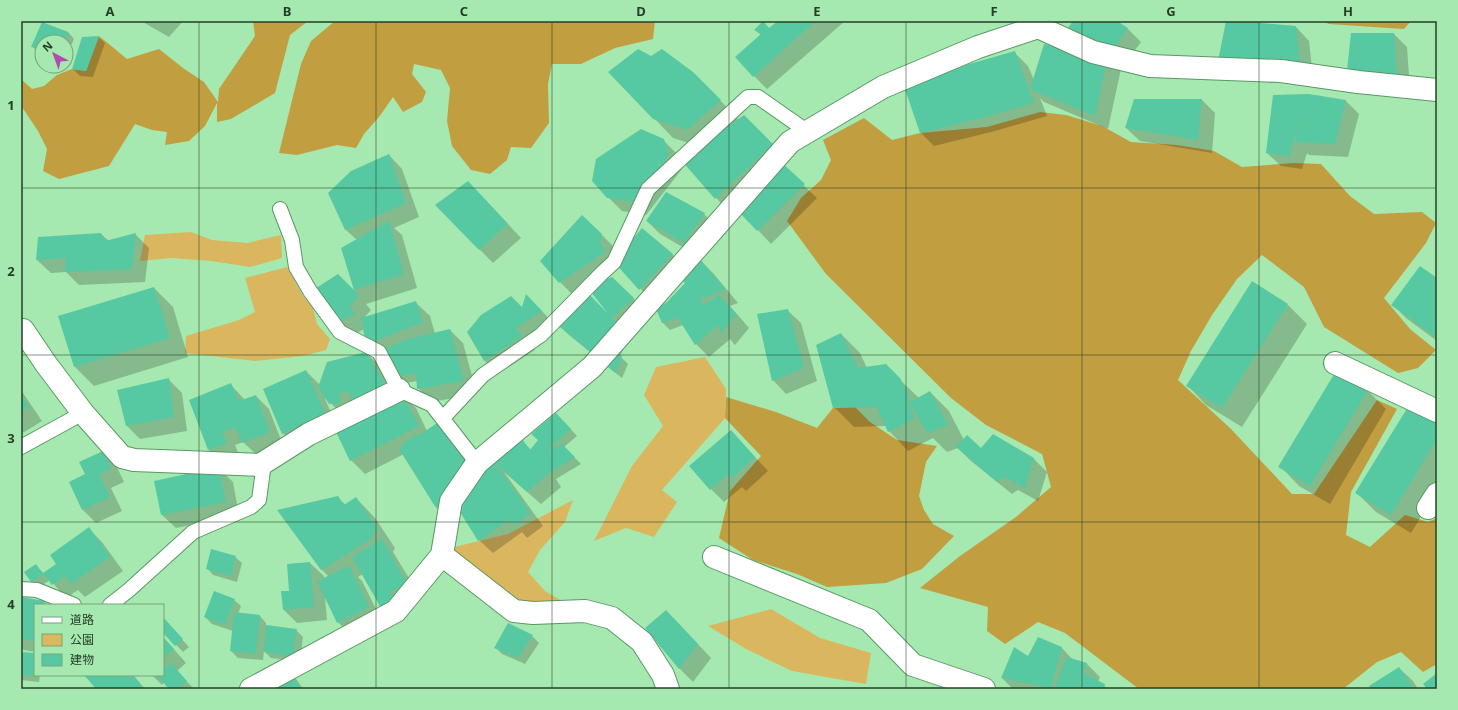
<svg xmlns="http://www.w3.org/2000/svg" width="1458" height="710" viewBox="0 0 1458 710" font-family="'Noto Sans','Noto Sans JP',sans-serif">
  <rect width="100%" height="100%" fill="#a6e9b0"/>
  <g fill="#dab75e">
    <path d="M191,232L212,240L247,243L281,235L282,258L250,267L211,261L171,258L140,261L145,235Z"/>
    <path d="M287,267L303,296L313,308L317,324L330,339L326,350L303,356L255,361L185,353L186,336L239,320L255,312L245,278Z"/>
    <path d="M705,357L726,389L725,418L662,490L677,502L654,537L626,528L594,541L632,466L663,426L644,395L656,367Z"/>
    <path d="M573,500L565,522L540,550L528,572L545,591L569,605L516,601L446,549L508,534Z"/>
    <path d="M771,609L820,638L871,653L866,684L792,671L746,649L708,626Z"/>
  </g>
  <g fill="#c19e3f">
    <path d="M253,21H308L290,35L275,93L231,119L217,122V103L205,126L189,141L165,145L167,132L152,130L135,124L109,166L59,179L43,171L47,149L38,131L22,107L21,79L32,89L44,86L57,75L72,69L86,71L99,36L127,59L159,49L183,68L204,82L218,102L219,89L255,36Z"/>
    <path d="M335,21H655L653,39L615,48L581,64H552L548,84L549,123L531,148L511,147L507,160L490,174L471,170L452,146L447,121L450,88L441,70L414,64L412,74L426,92L422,102L403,112L393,97L379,117L364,134L356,148L337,145L297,155L279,153L301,64L311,41Z"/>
    <path d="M1322,21H1411L1404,29L1329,24Z"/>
    <path d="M1040,112L1066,115L1102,126L1131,142L1177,145L1214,151L1242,167L1294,163L1321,164L1350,196L1374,214L1422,212L1436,223L1426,243L1384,298L1410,329L1436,350L1418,368L1398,373L1324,327L1304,287L1262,255L1237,279L1212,315L1191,351L1178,380L1231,429L1292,494H1314L1377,400L1397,409L1351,492L1346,535L1370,547L1405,515L1428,522L1437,518V664L1423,672L1401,652L1377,662L1343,689H1139L1065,633L1038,622L1005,644L987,631L988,607L920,588L960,556L1016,517L1051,487L1042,454L986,425L951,398L826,274L787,221L801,198L821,180L831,160L823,140L864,118L892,140L920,133L987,127Z"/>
    <path d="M726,397L776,412L817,428L833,408L855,407L870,422L897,440L937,446L926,462L919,496L924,510L933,524L954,536L922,569L886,583L827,587L797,574L753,560L719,538L730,491L761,456L725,418Z"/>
  </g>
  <g fill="#0003" fill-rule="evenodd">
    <path d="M141,21H183L169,37Z"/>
    <path d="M779,21H845L767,89L754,76L761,35L755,30L763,22L770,29Z"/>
    <path d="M1074,21H1115L1128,29L1141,42L1121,69L1108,129L1044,102L1040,98L1047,116L995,131L934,146L921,133L906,90L1014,52L1028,66L1034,80L1102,56Z"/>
    <path d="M1227,21H1256L1261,24L1296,27L1309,41L1313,77L1271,83L1262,74Z"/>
    <path d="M42,23L68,32L74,39L66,58V42H42V55L39,54L33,47Z"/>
    <path d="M1394,34L1407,47L1410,90L1361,93Z"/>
    <path d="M98,37L105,43L93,77L80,76L73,69L83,38Z"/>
    <path d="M712,92L739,120L744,116L785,158L780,163L817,198L771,244L740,211L729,212L682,160L701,147L673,138L654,118Z"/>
    <path d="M1274,96L1346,101L1359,114L1348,157L1309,155L1307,153L1302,169L1281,166L1267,153Z"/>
    <path d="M1202,100L1215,113L1212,153L1140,141L1126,128Z"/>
    <path d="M663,140L677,154L682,169L646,215L622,211L608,197Z"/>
    <path d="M389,155L402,169L419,217L394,228L402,235L417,288L366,304L371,310L363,319L416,303L430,316L435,334L450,330L463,343L477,394L431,402L418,388L417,381L400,384L364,329L351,336L337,322L355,293L342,248L357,240L346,230L329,193Z"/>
    <path d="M481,195L521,238L493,263L436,205Z"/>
    <path d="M704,214L717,227L698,256L660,234L647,221Z"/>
    <path d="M101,234L109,241L136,235L149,248L145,282L79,285L66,272L51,273L37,260L39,238Z"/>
    <path d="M602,235L615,248L672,254L686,268L700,260L713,273L738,303L730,306L749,328L735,345L730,339L709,357L696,344L683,325L670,330L663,323L657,310L667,303L686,283L678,275L653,302L618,265L573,295L560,282Z"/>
    <path d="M612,278L640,305L629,337L620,356L628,364L622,378L569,335L556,322L590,296L607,313Z"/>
    <path d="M1437,279V341L1406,318L1393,305Z"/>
    <path d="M154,288L173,307L188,357L94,386L75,367L59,317Z"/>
    <path d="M1288,305L1307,324L1242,427L1206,405L1187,385Z"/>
    <path d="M522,308H539L555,325L528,342L535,350L498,374L485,361L468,333Z"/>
    <path d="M787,310L801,323L817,381L786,394L773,380Z"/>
    <path d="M841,334L860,353L867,368L899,379L919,398L930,392L949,411L964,440L981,449L1033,458L1047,472L1038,501L1018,490L1012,494L971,461L958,448L947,452L933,438L908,451L889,431L886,426L854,427L834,407Z"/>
    <path d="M366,353L380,366L402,395L416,408L427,431L453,436L484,475L495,462L522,440L531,450L563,421L577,436L564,447L581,464L556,479L561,487L541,504L504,472L543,526L527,538L522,532L493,553L479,540L465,503L450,521L437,508L404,454L365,474L351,460L336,430L297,447L283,433L306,371L320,385ZM326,398L344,417L338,428L325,399Z"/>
    <path d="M168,379L182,393L187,431L140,439L127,426L119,391Z"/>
    <path d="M231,385L245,400L256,396L269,409L283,445L257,455L243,442L235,445L240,457L222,463L209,450L190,400Z"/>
    <path d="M21,390L42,421L21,434Z"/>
    <path d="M1367,390L1386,409L1330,504L1299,486L1280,466Z"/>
    <path d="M1437,419V490L1411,533L1376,512L1357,493Z"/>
    <path d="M731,431L768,471L746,491L742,487L724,502L711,489Z"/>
    <path d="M103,452L116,465L124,482L111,488L122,511L96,523L83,510L70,483L87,475Z"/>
    <path d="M219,468L233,482L239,515L176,528L162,515Z"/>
    <path d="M338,498L346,505L356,498L375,518L395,548L393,552L420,596L382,607L363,574L358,577L362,581L382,621L351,636L338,622L325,597L327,620L297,623L284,610L290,591L310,563L324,576V579L329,577L321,569Z"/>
    <path d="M89,529L102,542L123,571L85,597L78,590L66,598L50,580L38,588L31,581L36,565L44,574L58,564Z"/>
    <path d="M235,557L242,563L237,582L213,575L207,568Z"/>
    <path d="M21,598L44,602L48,605H35V652L24,650L21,647Z"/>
    <path d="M234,600L241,606L238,614L260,616L266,623V626L296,630L303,637L300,662L271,658L264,651L263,660L238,658L231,651L233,631L212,624L205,617Z"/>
    <path d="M163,619L189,647L183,652L163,631Z"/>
    <path d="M679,624L711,658L693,682L680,669L646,628Z"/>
    <path d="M532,636L539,643L525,664L502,654L496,648Z"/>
    <path d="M163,637L186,663L177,671L193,688L191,689H170L164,682L162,685L152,675H163Z"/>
    <path d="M1062,648L1073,660L1087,664L1100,677L1098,682L1109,689H1013L1002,678L1029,657Z"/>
    <path d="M21,653L35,654V675H40L39,682L21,680Z"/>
    <path d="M1399,668L1413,681L1418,689H1372Z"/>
    <path d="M290,673L297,680L303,689H280Z"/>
    <path d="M85,675H133L145,689H97Z"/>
  </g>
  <g fill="#56c9a3">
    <path d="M763,21L769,28L778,21H816L753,77L735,57L761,34L754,30Z"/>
    <path d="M1073,21H1117L1128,28L1108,56L1095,116L1030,89L1044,44L1108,56L1067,29Z"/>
    <path d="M1226,21H1258L1261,23L1296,26L1300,64L1218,61Z"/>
    <path d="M42,22L68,32L64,42H42V50L31,47Z"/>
    <path d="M1351,33H1394L1397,77L1346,80Z"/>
    <path d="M99,36L86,71L72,69L82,37Z"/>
    <path d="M638,49L651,56L662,49L693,72L721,100L687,130L653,119L608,72Z"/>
    <path d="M1015,51L1034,103L981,118L920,133L905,89L966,65Z"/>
    <path d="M1309,94L1346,100L1335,144L1295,142L1304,108L1289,156L1266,153L1273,95Z"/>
    <path d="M1134,99H1202L1198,140L1125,128Z"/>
    <path d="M744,115L773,144L715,199L681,160Z"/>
    <path d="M641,129L664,139L669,155L633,202L607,198L592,181L596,159Z"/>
    <path d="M389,154L406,203L345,230L328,193L351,171Z"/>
    <path d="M780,161L805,184L757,231L739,212Z"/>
    <path d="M468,181L508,224L479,250L435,205Z"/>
    <path d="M666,192L705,213L684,243L646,221Z"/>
    <path d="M582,215L602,234L600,241L605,252L559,283L540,261Z"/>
    <path d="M389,221L404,274L354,290L359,296L350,306L355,314L336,323L313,290L338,274L354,290L341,248Z"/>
    <path d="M642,228L673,254L639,290L614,262Z"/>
    <path d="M101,233L105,241L136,233L132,269L65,272L66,258L36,260L38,237Z"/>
    <path d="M700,259L725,289L700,300L704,305L719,295L736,314L722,333L718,325L695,345L672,309L677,318L662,323L656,309L667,302L685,283L675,273Z"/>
    <path d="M1420,266L1437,278V338L1391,305Z"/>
    <path d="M612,277L634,298L612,318L617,323L599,359L554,322L590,295L609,315L588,288Z"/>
    <path d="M1252,281L1288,304L1222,408L1186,386Z"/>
    <path d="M154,287L170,338L74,367L58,316Z"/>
    <path d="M526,294L542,311L516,328L523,336L484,361L467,332L481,315L511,296L522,307Z"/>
    <path d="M416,301L423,322L366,345L361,318Z"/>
    <path d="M788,309L804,368L772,381L757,314Z"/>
    <path d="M450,329L464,381L417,389L416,373L393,378L379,352L408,339Z"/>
    <path d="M841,333L858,368L886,364L900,378L906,389L914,419L888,432L877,407L833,408L816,345Z"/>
    <path d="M616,350L622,357L615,373L599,359Z"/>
    <path d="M366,352L391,393L355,402L348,391L339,394L341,403L329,404L318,387L327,362Z"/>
    <path d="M306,370L326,415L282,434L263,389Z"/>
    <path d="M1336,371L1368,390L1310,486L1278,467Z"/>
    <path d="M169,378L174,417L126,426L117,390Z"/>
    <path d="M231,383L239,401L256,395L270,432L242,443L236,427L222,432L227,443L208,450L189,400Z"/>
    <path d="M930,391L948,425L927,433L910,402Z"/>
    <path d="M21,394L29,407L21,412Z"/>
    <path d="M402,394L419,426L350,461L334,428Z"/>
    <path d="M1411,402L1437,418V439L1391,515L1355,493Z"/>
    <path d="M556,413L571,429L547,450L562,444L575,457L549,473L527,492L494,462L522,439L530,450L538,440L531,434Z"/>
    <path d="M440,421L472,462L454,487L436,508L399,449L410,438L421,434Z"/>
    <path d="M731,430L755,457L732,478L728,474L710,490L689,466Z"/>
    <path d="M993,434L1034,458L1025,488L1004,477L997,482L956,447L967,435L981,448Z"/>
    <path d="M103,451L111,468L99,475L110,497L82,510L69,482L85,474L79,462Z"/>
    <path d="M494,462L531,513L513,525L508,520L478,541L460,512L472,486Z"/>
    <path d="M219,467L226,502L161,515L154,481Z"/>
    <path d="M338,496L344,505L356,497L377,528L371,539L321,570L277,510Z"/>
    <path d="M89,527L110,557L71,584L65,576L52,585L43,573L56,564L50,555Z"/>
    <path d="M382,539L407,583L390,592L395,600L381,608L352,557Z"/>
    <path d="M211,549L236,556L231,576L206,569Z"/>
    <path d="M310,562L314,607L283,610L281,591H289L287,564Z"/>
    <path d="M36,564L43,574L31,582L24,572Z"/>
    <path d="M349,566L369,607L337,623L317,581Z"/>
    <path d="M214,591L235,599L225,625L204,617Z"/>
    <path d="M21,597L45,601L44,605H35V641L21,639Z"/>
    <path d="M666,610L698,644L679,669L645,628Z"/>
    <path d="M234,612L260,615L256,654L230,651Z"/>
    <path d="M163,617L183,639L175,646L163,633Z"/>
    <path d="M508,623L533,635L518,658L494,648Z"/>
    <path d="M266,625L297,629L293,656L264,652Z"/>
    <path d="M163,637L174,649L163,658Z"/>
    <path d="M1038,637L1062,647L1051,688L1001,678L1014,647L1028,656Z"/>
    <path d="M21,652L35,653L33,676L21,674Z"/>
    <path d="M1067,657L1087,663L1083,673L1105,684L1104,689H1054Z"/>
    <path d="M171,663L187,681L178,689H169L156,675H163V670Z"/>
    <path d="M1399,667L1414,689H1371L1369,686Z"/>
    <path d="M290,672L301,689H279L275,683Z"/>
    <path d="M1437,673V689H1427L1423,684Z"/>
    <path d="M84,675H133L142,686L138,689H96Z"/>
  </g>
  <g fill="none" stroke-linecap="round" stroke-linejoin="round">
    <defs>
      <g id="lane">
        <path d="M280,209L292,240L296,267L310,291L340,332L379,352L399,390L432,405L477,463"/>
        <path d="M443,418L483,375L541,335L602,273L614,262L648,189L748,97H758L808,132"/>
        <path d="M21,447L83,413"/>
        <path d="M21,589L37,590L74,605"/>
        <path d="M110,605L129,590L193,532L251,507L259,500L264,463"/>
      </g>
      <g id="street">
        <path d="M23,330L46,364L83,413L122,457L134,460L260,465L309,434L399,390"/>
        <path d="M1335,363L1437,411"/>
        <path d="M1428,508L1437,494"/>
        <path d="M442,555L514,611L533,613L585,611L612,618L642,642L663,675L668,689"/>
        <path d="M714,557L869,620L913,665L984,689"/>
        <path d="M251,689L396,611L442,555L451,501L477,463L592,367L790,142L883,87L978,47L1038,27L1093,52L1150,66L1281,71L1358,82L1437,90"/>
      </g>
    </defs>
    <use href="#lane" stroke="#589864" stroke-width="16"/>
    <use href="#street" stroke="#589864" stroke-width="24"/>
    <use href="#lane" stroke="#fff" stroke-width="14"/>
    <use href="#street" stroke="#fff" stroke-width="22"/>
  </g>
  <path fill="none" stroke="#243f28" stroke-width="1" stroke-opacity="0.55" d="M199,21V689M376,21V689M552,21V689M729,21V689M906,21V689M1082,21V689M1259,21V689M21,188H1437M21,355H1437M21,522H1437"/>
  <rect width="1458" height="710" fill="none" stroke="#a6e9b0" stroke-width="44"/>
  <rect x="34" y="604" width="130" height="72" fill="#a6e9b0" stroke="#72a57a"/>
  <rect x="42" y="617" width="20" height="6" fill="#ffffff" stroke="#72a57a"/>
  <text x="70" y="624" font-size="12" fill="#243f28">道路</text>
  <rect x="42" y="634" width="20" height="12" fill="#dab75e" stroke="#72a57a"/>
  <text x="70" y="644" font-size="12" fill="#243f28">公園</text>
  <rect x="42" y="654" width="20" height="12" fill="#56c9a3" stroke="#72a57a"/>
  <text x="70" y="664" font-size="12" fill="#243f28">建物</text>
  <g transform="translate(54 54) rotate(319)"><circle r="19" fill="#a6e9b0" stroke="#72a57a"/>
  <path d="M0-3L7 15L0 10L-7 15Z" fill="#b24baf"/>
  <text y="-6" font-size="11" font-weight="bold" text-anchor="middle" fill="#243f28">N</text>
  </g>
  <rect x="22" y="22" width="1414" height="666" fill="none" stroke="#243f28" stroke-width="1.5"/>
  <g font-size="13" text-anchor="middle" font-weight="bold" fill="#243f28">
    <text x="110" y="16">A</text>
    <text x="287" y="16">B</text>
    <text x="464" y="16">C</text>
    <text x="641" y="16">D</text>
    <text x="817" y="16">E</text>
    <text x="994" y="16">F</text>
    <text x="1171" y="16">G</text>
    <text x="1348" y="16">H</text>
    <text x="11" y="110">1</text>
    <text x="11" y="276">2</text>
    <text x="11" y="443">3</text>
    <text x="11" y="609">4</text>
  </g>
</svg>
